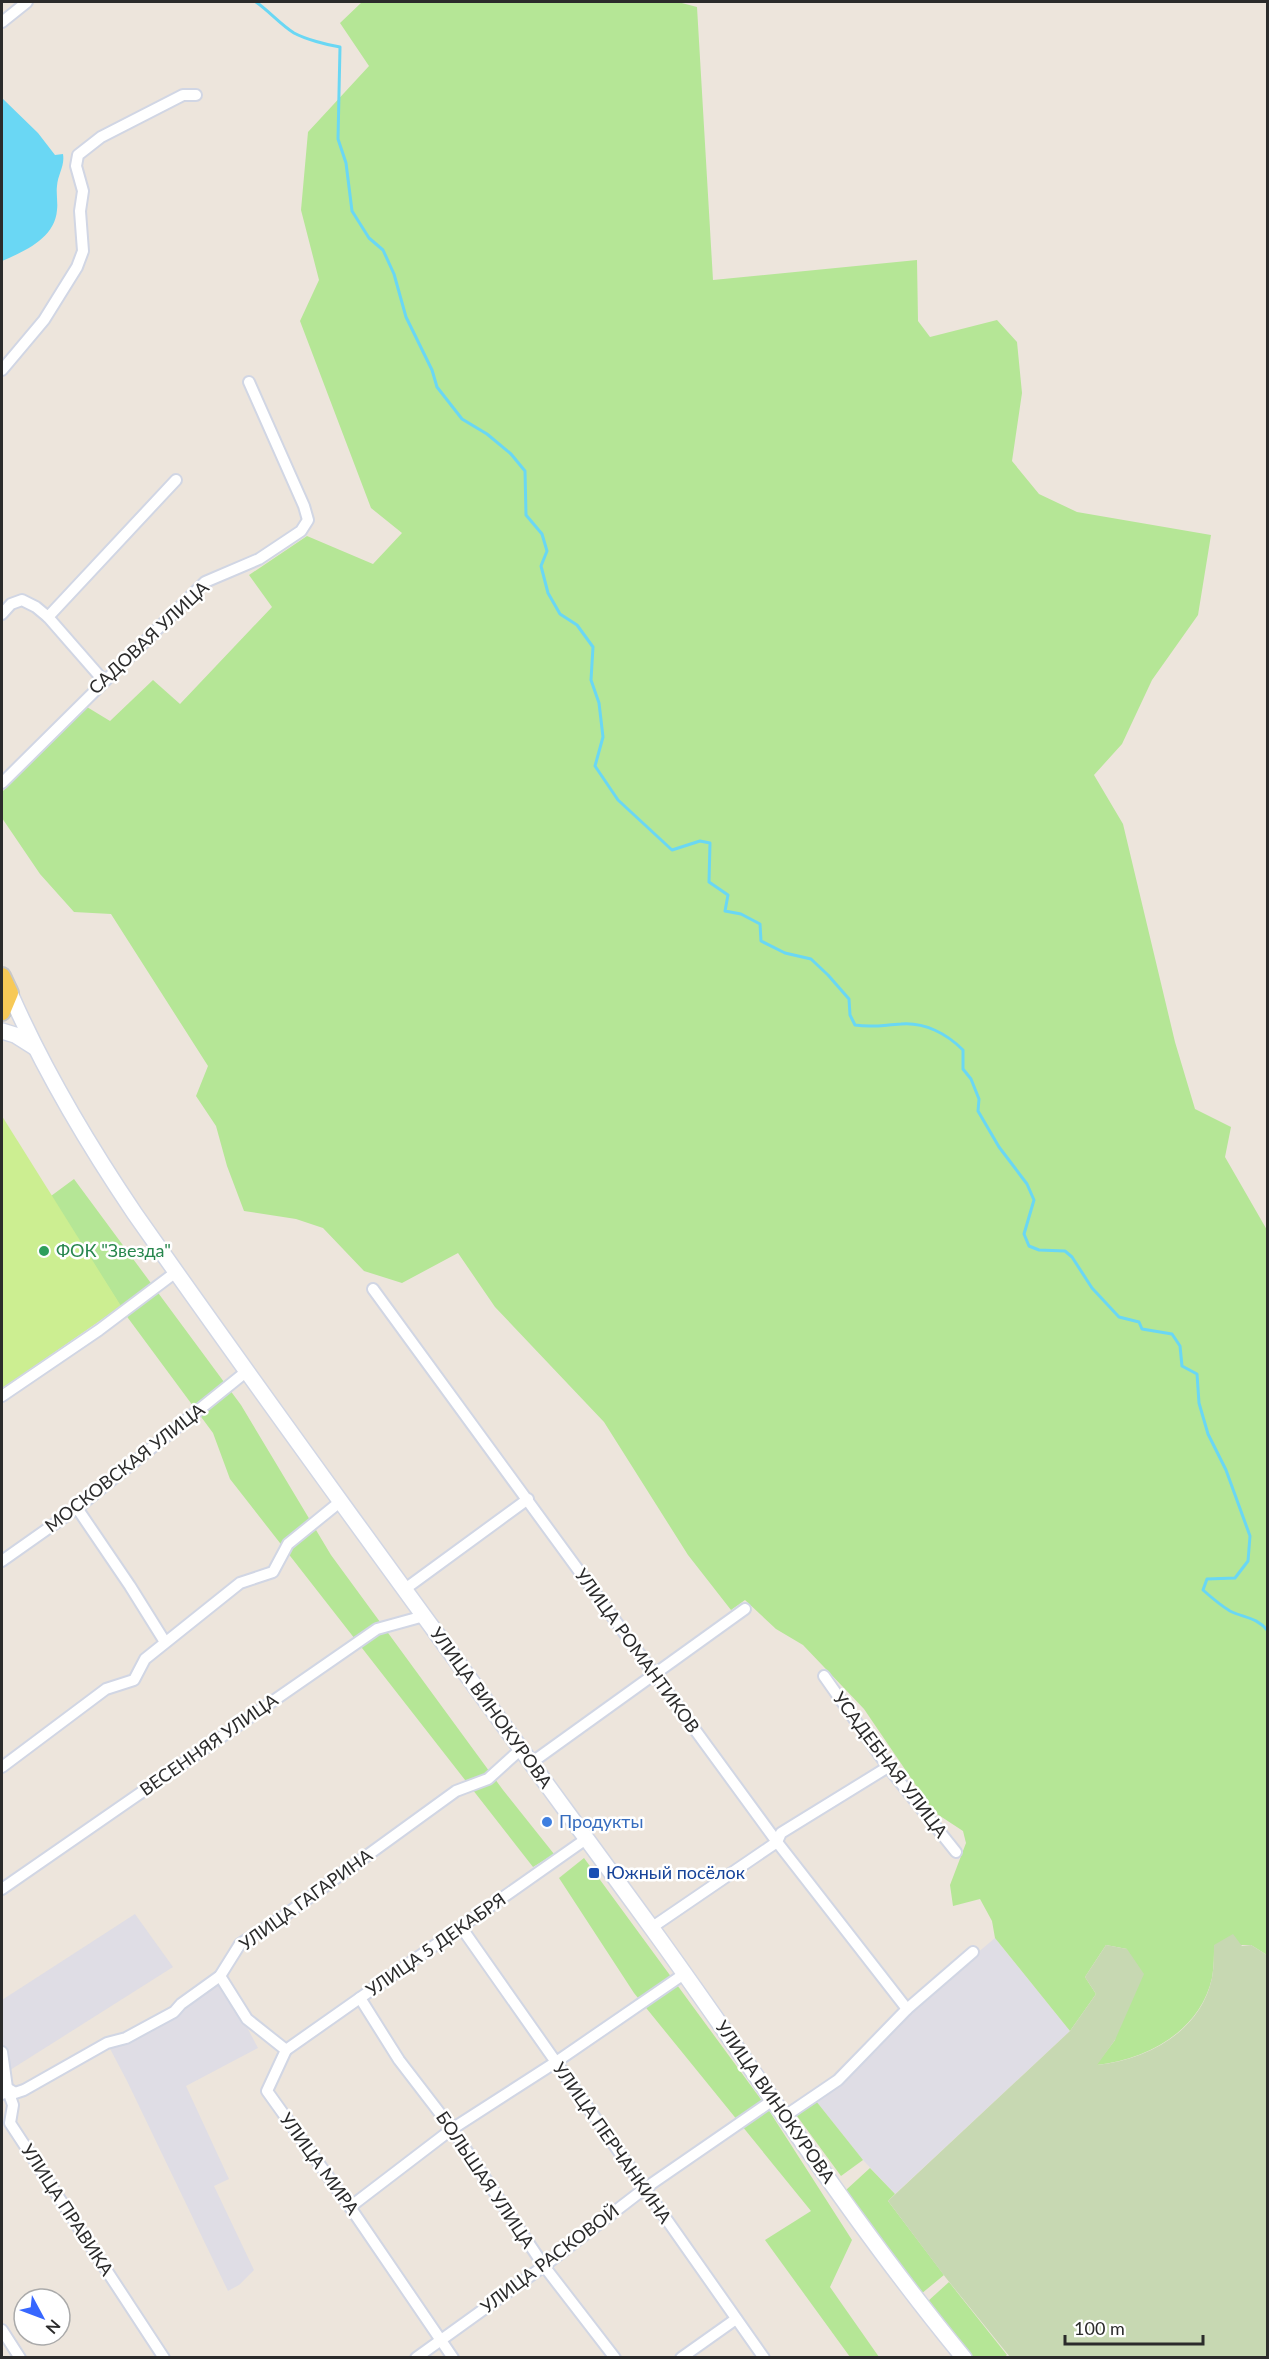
<svg xmlns="http://www.w3.org/2000/svg" width="1269" height="2359" viewBox="0 0 1269 2359" font-family="Lato,sans-serif">
  <rect width="100%" height="100%" fill="#ede5dc"/>
  <g fill="#dfdde5">
    <path d="M135,1914L173,1967L7,2072L2,2044V2000Z"/>
    <path d="M995,1938L1070,2031L895,2194L863,2160L816,2101L899,2019Z"/>
    <path d="M220,1976L258,2048L186,2086L229,2179L214,2186L254,2270L239,2285L228,2291L127,2081L107,2043L126,2038Z"/>
  </g>
  <g fill="#b5e696">
    <path d="M362,2H678L697,7L713,280L917,260L918,321L930,337L997,320L1017,342L1022,393L1012,461L1039,494L1077,512L1211,535L1198,615L1152,680L1122,744L1094,775L1123,824L1175,1042L1195,1109L1231,1127L1225,1157L1267,1230V1955L1251,1945H1214C1214,1955 1214,1967 1212,1978C1200,2031 1147,2060 1096,2065L1115,2040L1127,1949L1106,1945L1085,1977L1096,1994L1070,2031L995,1938L992,1921L980,1899L953,1906L950,1885L966,1843L963,1831L934,1812L864,1709L803,1645L776,1629L745,1600L731,1610L688,1555L604,1422L495,1307L458,1253L402,1283L364,1271L323,1228L296,1219L244,1211L227,1166L216,1126L196,1096L208,1066L111,914L74,912L40,874L2,818V792L87,707L110,721L153,680L180,704L272,607L249,575L307,536L373,564L402,533L371,508L300,321L319,280L301,210L308,132L369,66L340,23Z"/>
    <path d="M74,1179L241,1405L331,1555L503,1790L554,1854L533,1867L230,1479L213,1433L128,1318L51,1196Z"/>
    <path d="M584,1858L768,2109L852,2240L830,2287L879,2357H850L765,2240L811,2211L634,1993L559,1878Z"/>
    <path d="M816,2101L863,2160L841,2176L797,2116Z"/>
    <path d="M870,2168L895,2194L888,2201L944,2275L921,2294L846,2190Z"/>
    <path d="M949,2282L1007,2355L1004,2357H973L927,2302Z"/>
  </g>
  <path fill="#c7d8b2" d="M1233,1934L1242,1946L1251,1945L1267,1955V2357H1010L946,2278L888,2201L1070,2031L1096,1994L1085,1977L1106,1945L1127,1949L1144,1974L1115,2040L1097,2065C1148,2060 1201,2031 1212,1978C1214,1967 1214,1955 1214,1945Z"/>
  <path fill="#ccee91" d="M2,1116L121,1306L2,1389Z"/>
  <path fill="#6ad7f4" d="M2,98L38,133L55,155L63,154C65,166 58,174 57,186C56,194 58,202 57,210C55,238 25,251 2,261Z"/>
  <g fill="none" stroke-linecap="round" stroke-linejoin="round">
    <path stroke="#6ad7f4" stroke-width="3" d="M256,2C269,11 280,24 294,33C305,39 327,45 340,47L338,139L346,163L352,211L369,238L383,250L394,274L406,317L432,370L437,387L462,419L487,434L511,454L525,471L526,515L542,534L547,551L541,566L548,593L560,614L577,625L593,647L591,680L599,703L603,737L595,766L618,800L672,850L700,841L710,843L709,882L728,895L725,911L741,914L760,924L761,941L785,953L811,959L828,975L849,999L850,1015L855,1025C873,1028 883,1025 901,1024C925,1022 947,1034 963,1050V1069L971,1079L979,1099L978,1111L999,1147L1027,1184L1034,1200L1024,1234L1029,1246L1039,1250L1065,1251L1072,1257L1092,1288L1119,1317L1139,1322L1142,1329L1172,1334L1180,1346L1182,1366L1197,1374L1199,1403L1208,1434L1226,1470L1250,1536L1248,1561L1235,1578L1207,1579L1203,1590C1212,1598 1220,1605 1230,1611C1244,1618 1257,1617 1268,1631"/>
    <defs>
      <g id="minor">
        <path d="M2,22L27,2"/>
        <path d="M2,370L44,320L77,267L83,251L80,211L83,191L76,166L78,155L101,137L183,95H196"/>
        <path d="M2,614L11,604L22,600L36,607L48,617L176,480"/>
        <path d="M48,617L103,680"/>
        <path d="M2,783L205,582L259,559L301,531L308,520L304,506L249,382"/>
        <path d="M373,1289L777,1842L907,2009"/>
        <path d="M2,1396L99,1330L176,1272"/>
        <path d="M77,1508L130,1586L165,1642"/>
        <path d="M2,1561L77,1508L247,1371"/>
        <path d="M405,1589L528,1499"/>
        <path d="M824,1676L888,1767L956,1852"/>
        <path d="M531,1763L745,1609"/>
        <path d="M2,1767L106,1689L134,1680L145,1659L240,1583L273,1572L288,1544L341,1501"/>
        <path d="M2,1889L377,1629L424,1616"/>
        <path d="M461,1927L764,2358"/>
        <path d="M651,1928L777,1842L781,1833L888,1767"/>
        <path d="M220,1976L247,2019L286,2050L267,2091L350,2207L453,2358"/>
        <path d="M360,1998L399,2060L452,2129L544,2266L615,2358"/>
        <path d="M286,2050L586,1839"/>
        <path d="M2,2052L7,2088L13,2105L10,2123L164,2358"/>
        <path d="M2,2094L7,2088L15,2093L24,2090L107,2043L126,2038L174,2012L181,2004L220,1976L240,1944L281,1918L456,1791L488,1779L521,1749"/>
        <path d="M785,2116L838,2080L907,2009L973,1952"/>
        <path d="M350,2207L452,2129L556,2062L684,1974"/>
        <path d="M2,2330L20,2358"/>
        <path d="M416,2358L544,2266L644,2189L773,2100"/>
        <path d="M681,2358L736,2319"/>
      </g>
      <g id="secondary">
        <path d="M10,993C44,1071 87,1143 135,1214C304,1454 478,1690 651,1927C755,2070 851,2221 964,2358"/>
        <path d="M2,1031L15,1035L34,1047"/>
      </g>
      <path id="primary" d="M2,976L10,993L2,1012"/>
    </defs>
    <use href="#minor" stroke="#d1d6e4" stroke-width="14"/>
    <use href="#secondary" stroke="#d1d6e4" stroke-width="18"/>
    <use href="#primary" stroke="#c8c8c8" stroke-width="20"/>
    <use href="#minor" stroke="#fff" stroke-width="10"/>
    <use href="#secondary" stroke="#fff" stroke-width="15"/>
    <use href="#primary" stroke="#f7c957" stroke-width="16"/>
  </g>
  <circle fill="#2e9e5b" stroke="#fff" stroke-width="2" cx="44" cy="1251" r="6"/>
  <circle fill="#3f7fe0" stroke="#fff" stroke-width="2" cx="547" cy="1822" r="6"/>
  <rect fill="#1a4fb4" stroke="#fff" stroke-width="2" x="588" y="1867" width="12" height="12" rx="3"/>
  <g text-anchor="middle" stroke-width="5" stroke-linejoin="round" paint-order="stroke">
    <g font-size="18" fill="#2b2b2b" stroke="#fff">
      <text transform="translate(149 638) rotate(-43)" y="6">САДОВАЯ УЛИЦА</text>
      <text transform="translate(125 1468) rotate(-38)" y="6">МОСКОВСКАЯ УЛИЦА</text>
      <text transform="translate(637 1651) rotate(54)" y="6">УЛИЦА РОМАНТИКОВ</text>
      <text transform="translate(491 1708) rotate(54)" y="6">УЛИЦА ВИНОКУРОВА</text>
      <text transform="translate(209 1745) rotate(-35)" y="6">ВЕСЕННЯЯ УЛИЦА</text>
      <text transform="translate(890 1765) rotate(53)" y="6">УСАДЕБНАЯ УЛИЦА</text>
      <text transform="translate(306 1900) rotate(-36)" y="6">УЛИЦА ГАГАРИНА</text>
      <text transform="translate(436 1945) rotate(-35)" y="6">УЛИЦА 5 ДЕКАБРЯ</text>
      <text transform="translate(775 2102) rotate(55)" y="6">УЛИЦА ВИНОКУРОВА</text>
      <text transform="translate(612 2143) rotate(55)" y="6">УЛИЦА ПЕРЧАНКИНА</text>
      <text transform="translate(319 2164) rotate(54)" y="6">УЛИЦА МИРА</text>
      <text transform="translate(485 2180) rotate(56)" y="6">БОЛЬШАЯ УЛИЦА</text>
      <text transform="translate(67 2210) rotate(57)" y="6">УЛИЦА ПРАВИКА</text>
      <text transform="translate(550 2259) rotate(-37)" y="6">УЛИЦА РАСКОВОЙ</text>
    </g>
    <g font-size="18" fill="#27864d" stroke="#fff" text-anchor="start">
      <text x="56" y="1257">ФОК "Звезда"</text>
    </g>
    <g font-size="18" fill="#366cbe" stroke="#fff" text-anchor="start">
      <text x="559" y="1828">Продукты</text>
    </g>
    <g font-size="18" fill="#164399" stroke="#fff" text-anchor="start">
      <text x="606" y="1879">Южный посёлок</text>
    </g>
  </g>
  <rect width="1269" height="2359" fill="none" stroke="#2b2b2b" stroke-width="6"/>
  <g transform="translate(42 2317) rotate(131)"><circle r="28" fill="#ffffff" stroke="#aaaaaa" stroke-width="1.5"/>
  <path d="M0-4.5L10 22L0 15L-10 22Z" fill="#3767ff"/>
  <text y="-9" font-size="16" font-weight="bold" text-anchor="middle" fill="#2b2b2b">N</text>
  </g>
  <path d="M1065 2335v9h138v-9" fill="none" stroke="#2b2b2b" stroke-width="3"/>
  <text x="1074" y="2335" font-size="18" fill="#2b2b2b" stroke="#ffffff" stroke-width="4.5" paint-order="stroke">100 m</text>
</svg>
